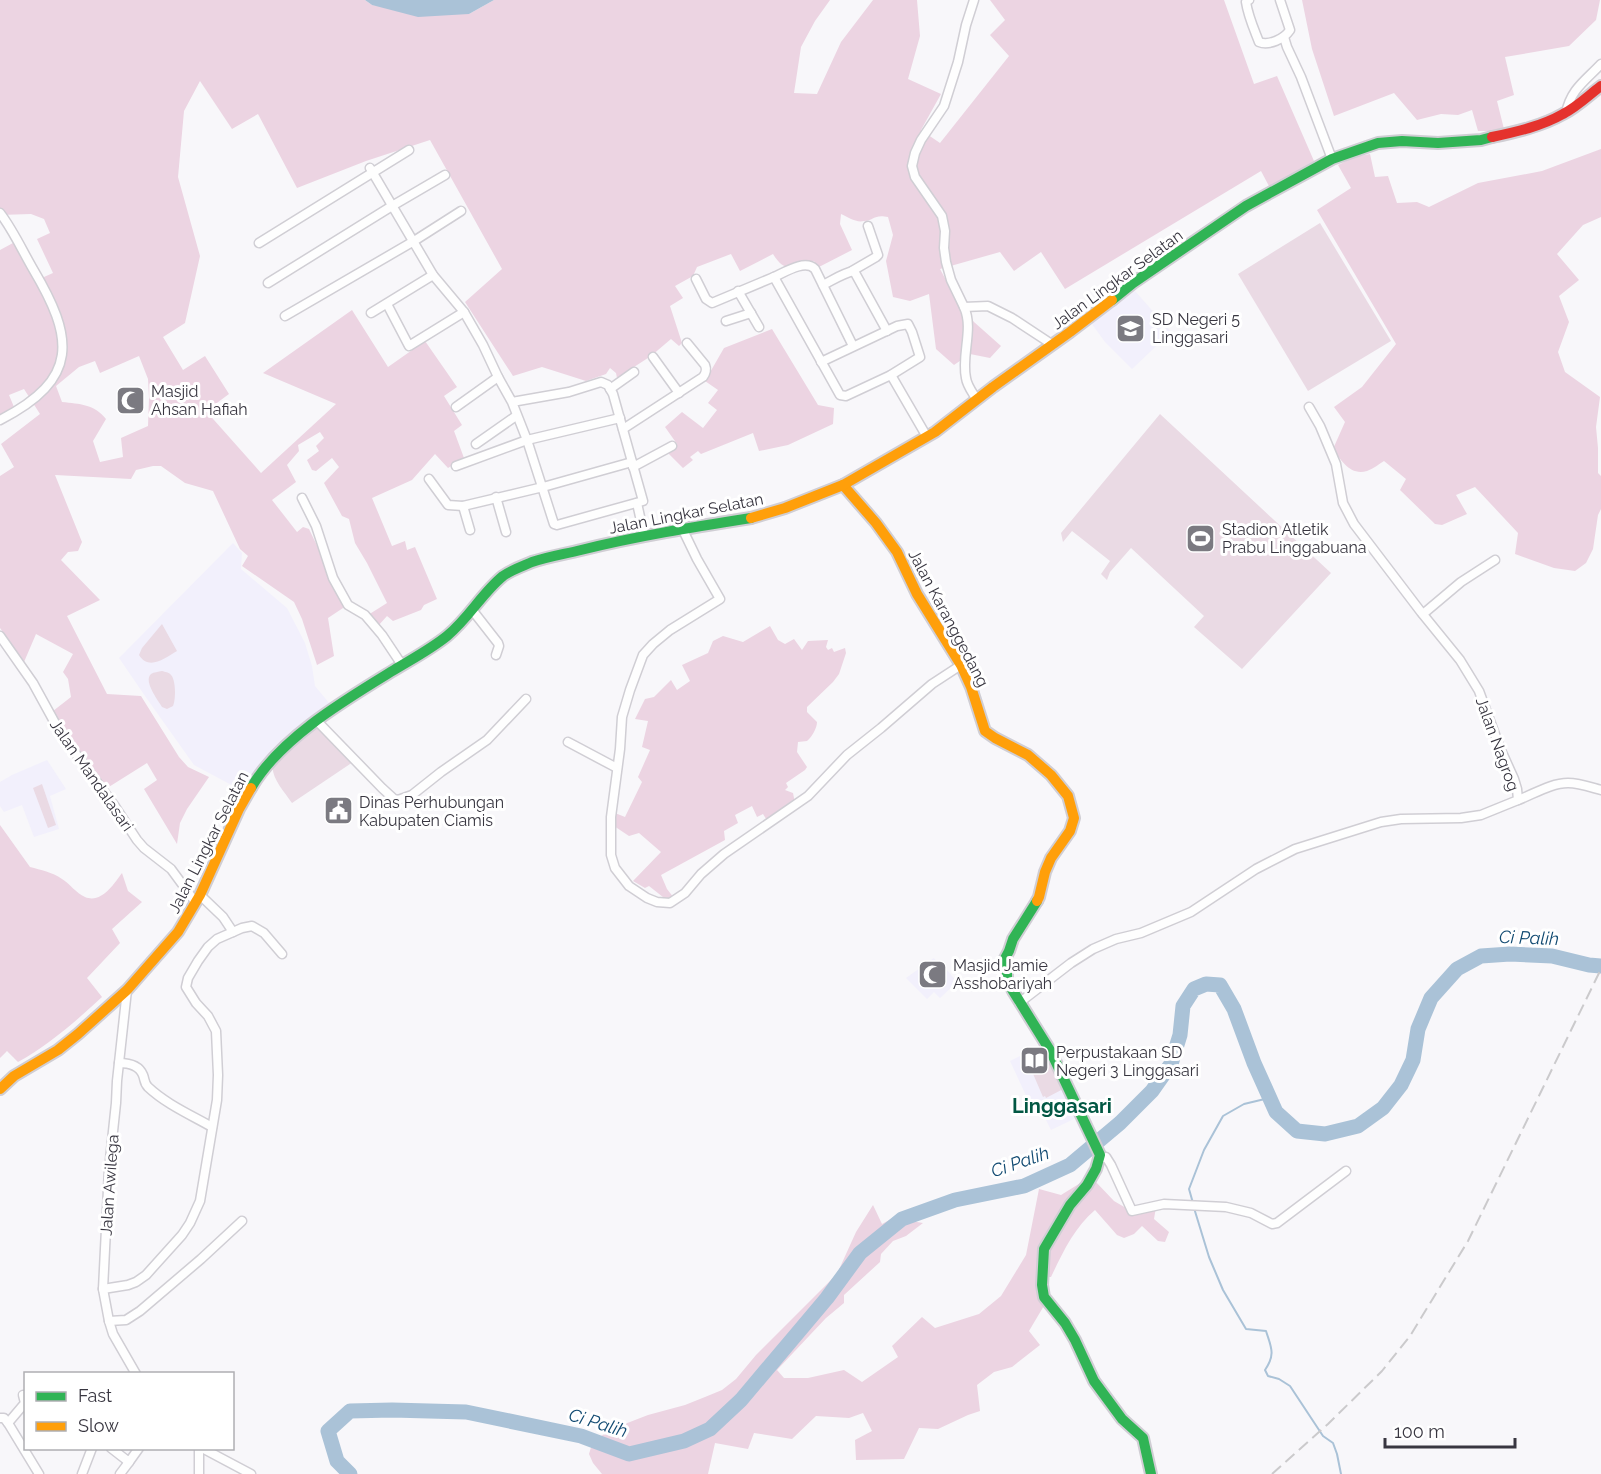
<svg xmlns="http://www.w3.org/2000/svg" width="1601" height="1474" viewBox="0 0 1601 1474" font-family="Raleway,sans-serif">
  <rect width="100%" height="100%" fill="#f8f7fa"/>
  <g fill="#f2f0fc">
    <path d="M1135,291L1171,332L1132,369L1105,342L1092,324Z"/>
    <path d="M233,543L242,553L241,569L287,608L305,643L312,666L315,686L330,704L266,760L239,789L194,765L145,696L119,658Z"/>
    <path d="M47,760L66,789L50,796L59,829L34,837L22,805L4,812L0,806V782L12,775Z"/>
    <path d="M934,958L943,971L946,969L957,982L940,998L934,992L927,999L906,978Z"/>
    <path d="M1047,1053L1078,1117L1051,1130L1042,1112L1035,1115L1010,1061L1020,1056L1021,1058Z"/>
  </g>
  <g fill="#eadae4">
    <path d="M1320,223L1391,341L1308,391L1238,274Z"/>
    <path d="M1160,414L1331,573L1242,669L1194,627L1204,616L1131,548L1110,572L1107,580L1101,574L1110,561L1072,531L1063,542L1061,533Z"/>
    <path d="M162,624L177,651C165,658 149,671 139,655L142,648Z"/>
    <path d="M162,671C165,672 169,672 171,675C176,680 176,700 173,706L167,709L162,707C158,700 143,681 151,674C154,672 158,672 162,671Z"/>
    <path d="M316,725L353,762L292,803C284,791 270,777 273,763Z"/>
    <path d="M42,784L56,825L48,828L33,788Z"/>
    <path d="M1050,1059L1065,1088L1046,1098L1045,1096L1043,1097L1031,1069L1036,1067L1038,1070L1042,1067L1041,1064Z"/>
  </g>
  <g fill="#ecd4e2" fill-rule="evenodd">
    <path d="M0,0H365L372,5L469,14L494,0H830L815,21L801,47L794,93L817,94L841,42L873,0H917L920,36L908,79L941,94L921,130L940,143L1009,56L990,35L1005,20L990,0H1224L1254,84L1277,76L1314,161L1270,188L1261,171L1065,289L1041,252L1014,271L1000,252L940,269L959,304L974,322L1001,346L990,358L970,354L954,365L936,349L929,294L910,301L893,297L886,261L893,235L888,217C874,214 875,220 864,221C856,223 848,217 841,214L840,224L852,250L817,268L814,261C794,266 786,275 773,254L740,271L731,254L697,267L693,276L675,286L683,298L670,306L682,343L679,346L671,339L651,356L617,378L616,373L610,368L606,374L586,381L542,367L513,376L465,302L502,269L430,140L366,161L297,188L258,114L232,129L200,81L184,111L178,177L200,256L185,323L163,337L183,370L205,356L229,394L206,411L261,473L336,404L263,373L352,310L388,367L425,341L457,387L444,396L462,425L454,431L464,458L448,468L435,454L412,480L372,498L392,546L405,541L407,550L415,547L437,599L424,605L421,610L393,621L387,616L378,626L368,615L387,603L367,563L355,543L349,519L342,516L324,483L339,467L332,458L316,471L312,470L307,460L319,451L316,446L324,438L320,432L298,445L299,451L287,465L296,482L272,500L297,532L303,527L309,529L346,606L328,618L334,656L317,665L302,619L294,602L242,566L248,556L240,549L213,491L185,483L161,466H153L136,470L131,479L55,475L82,542L78,551L68,552L61,560L100,600L67,616L107,694L141,696L179,757L188,767L209,777L187,809L180,823L177,844L144,789L157,780L147,763L104,790L53,711L71,697L68,679L63,672L73,654L36,634L24,662L0,628V476L14,467L1,444L40,414L24,389L9,395L14,407L0,415V250L13,243L35,281L53,273L37,239L50,233L44,219L31,214L0,215ZM139,356L148,379L149,398L148,426L121,438L123,457L100,462L93,441L106,419C94,404 80,404 62,402L56,386L79,367L95,361L100,373Z"/>
    <path d="M1302,0H1600L1596,20L1569,46L1505,57L1514,95L1497,101L1504,129L1489,131H1478L1472,110L1458,115L1441,114L1417,120L1394,93L1334,116L1312,49Z"/>
    <path d="M1601,149V217L1583,225L1557,254L1579,280L1559,296L1569,322L1558,352L1565,372L1600,397L1596,427L1598,448V473L1601,476V509L1598,515L1593,549L1586,563L1575,571L1554,568L1515,554L1518,533L1475,487L1456,495L1467,514L1442,525L1435,524L1400,490L1406,479L1384,461C1379,464 1373,469 1367,471C1350,476 1341,460 1333,449L1345,422L1334,407L1362,387L1396,344L1317,210L1351,188L1338,165L1354,157L1370,154L1375,177L1388,176L1397,203L1417,202L1429,207L1478,183L1542,171Z"/>
    <path d="M772,329L818,405L834,408L833,424L788,445L759,451L753,433L701,454L698,451L690,457L693,460L683,468L668,453L677,444L665,427L682,412L703,428L717,410L708,403L718,390L705,381L724,348Z"/>
    <path d="M770,626L778,640L785,644L794,639L802,650L808,641L828,640L826,647L828,650L832,648L834,652L845,648L846,653L839,674L833,682L807,707V712L817,722C817,728 812,737 807,741L798,742L797,752L807,767L805,770L786,783L788,787L785,790L793,793L795,803L768,822L763,814L757,817L752,806L735,815L738,823L724,831L725,840L661,875L667,889L674,898L668,901L649,886L645,888L633,881L661,852L639,833L629,836L614,826L615,813L625,817L642,782L638,777L650,750L642,747L648,721L635,719L645,699L654,697L671,680L677,690L690,681L682,665L708,653L713,641L723,636L743,642Z"/>
    <path d="M0,825L30,867C41,870 52,872 62,879C70,884 76,893 85,897C101,904 114,884 122,873L128,891L142,902L112,929L120,943L87,978L102,997C76,1021 49,1045 18,1062L7,1051L0,1058Z"/>
    <path d="M1095,1181L1114,1201L1126,1208L1156,1207L1154,1219L1169,1232L1165,1242L1158,1241L1142,1226L1134,1234L1124,1238L1117,1235L1095,1210C1074,1228 1063,1252 1051,1277H1039L1045,1304L1029,1331L1040,1345L1012,1367L994,1372L977,1385L980,1411L968,1415L938,1429L919,1428L904,1459L856,1460L855,1440L872,1431L863,1413L849,1418L816,1416L792,1439L754,1433L748,1449L715,1443L708,1474H602L593,1463L589,1454L592,1444L601,1436L617,1427L648,1415L685,1405L705,1397L722,1390L736,1379L756,1355L837,1274L856,1232L873,1205L882,1224L893,1218L923,1223L906,1236L893,1241L881,1254L880,1262L844,1295V1303L826,1318L777,1370L784,1378H808L844,1370L862,1382L898,1357L892,1346L922,1317L935,1328L979,1314L1001,1296L1026,1255L1039,1189L1061,1195L1082,1182Z"/>
  </g>
  <path fill="#aac2d7" d="M365,0H494L469,14L418,17L372,5Z"/>
  <g fill="none" stroke-linecap="round" stroke-linejoin="round">
    <g stroke="#aac2d7" stroke-width="2">
      <path d="M1193,1203L1189,1189L1204,1150L1223,1116L1244,1104L1269,1098"/>
      <path d="M1194,1208L1209,1257L1223,1290L1246,1329L1266,1331C1271,1347 1276,1354 1265,1370L1268,1376L1279,1379L1290,1386L1323,1436L1333,1443L1337,1454L1341,1474"/>
    </g>
    <path stroke="#aac2d7" stroke-width="15" d="M350,1474L337,1461L328,1431L350,1411L392,1410L466,1412L581,1436L629,1454L684,1441L710,1429L741,1400L827,1298L860,1253L902,1219L955,1200L1024,1186L1070,1165L1120,1123L1152,1091L1171,1064L1180,1035L1183,1006L1194,989L1206,984L1220,985L1234,1009L1254,1063L1276,1112L1297,1131L1325,1134L1358,1126L1383,1108L1401,1085L1413,1060L1418,1029L1431,998L1457,969L1481,956L1510,954L1552,956L1589,965L1601,966"/>
    <defs>
      <g id="street">
        <path d="M974,0L966,25L958,62L944,106L921,140L915,153L912,166L915,177L942,216L945,231L944,248L946,262L951,280L964,307L988,306L1012,318L1053,345"/>
        <path d="M1249,0L1246,2C1248,16 1254,29 1259,42C1269,46 1284,39 1290,30L1280,0"/>
        <path d="M1284,37L1287,47L1301,77L1332,159"/>
        <path d="M1566,113C1571,89 1585,81 1601,64"/>
        <path d="M370,168L433,275L464,312L483,345L498,377L512,402L527,440L554,524L557,525L643,501L613,394L608,385L601,382L569,392L512,402"/>
        <path d="M0,213C13,230 22,250 33,269C74,338 80,379 0,420"/>
        <path d="M259,243L409,150"/>
        <path d="M852,271L876,257L878,255L868,226"/>
        <path d="M774,277C785,272 805,259 815,269L853,346"/>
        <path d="M696,279L706,299L712,303L774,277L840,395L846,396L891,375L927,437"/>
        <path d="M268,283L392,206L445,175"/>
        <path d="M823,285C833,280 843,273 854,271L887,331"/>
        <path d="M738,291L759,327"/>
        <path d="M387,304L409,346L464,312"/>
        <path d="M964,307C974,329 961,355 966,378C967,386 973,393 977,400"/>
        <path d="M371,313L433,275"/>
        <path d="M285,316L414,241L461,211"/>
        <path d="M726,321L751,313"/>
        <path d="M653,357L679,393"/>
        <path d="M821,362L897,326L908,324L912,332L920,357L891,375"/>
        <path d="M610,389L634,372"/>
        <path d="M456,407L498,377"/>
        <path d="M623,429L703,377C706,373 707,370 705,365L687,343"/>
        <path d="M476,444L516,416"/>
        <path d="M456,466L527,440L620,418"/>
        <path d="M633,467L672,446"/>
        <path d="M429,479L448,505L463,506L543,487L632,462"/>
        <path d="M496,497L506,532"/>
        <path d="M302,498L316,526L333,578L348,605L365,615L382,635L402,665"/>
        <path d="M637,503L644,535"/>
        <path d="M463,506L470,530"/>
        <path d="M682,528L697,559L720,599L670,630L653,644L643,655L630,690L622,717L620,749L611,817V855L615,868L629,886L647,898L657,902L670,903L685,893L701,874L724,854L808,796L847,755L881,728L932,684L961,665"/>
        <path d="M473,611L498,643L499,646L496,655"/>
        <path d="M1423,614L1461,582L1495,560"/>
        <path d="M0,636L33,683L61,734L114,805L137,840L144,848L171,869L196,903"/>
        <path d="M317,721L382,788L394,799L398,800L412,795L441,772L487,740L526,699"/>
        <path d="M568,742L617,768"/>
        <path d="M1518,800C1534,794 1551,783 1568,783C1579,783 1590,787 1601,790"/>
        <path d="M200,895L223,917L233,932"/>
        <path d="M127,990L117,1081L116,1103L109,1169L103,1289L109,1321L113,1334L136,1374"/>
        <path d="M1019,1003L1071,963L1093,949L1116,939L1141,933L1191,912L1256,869L1295,849L1381,822L1401,819L1461,818L1481,815L1518,800L1517,789L1514,779L1500,748L1479,691L1460,660L1421,612L1354,524L1343,503L1336,464L1320,426L1309,407"/>
        <path d="M119,1063C129,1063 139,1065 143,1075C145,1080 144,1083 148,1087C166,1104 191,1115 212,1127"/>
        <path d="M1100,1159L1106,1157L1111,1165L1132,1211L1164,1204L1226,1207L1251,1213L1272,1224L1277,1223L1346,1171"/>
        <path d="M103,1289L128,1285L136,1282L146,1275L182,1235L190,1223L200,1201L217,1100L218,1075L216,1031L208,1016L196,1003L186,987L188,978L198,961L208,947L217,939L242,928L252,926L264,933L282,954"/>
        <path d="M109,1321L126,1320L140,1311L201,1259L242,1221"/>
        <path d="M0,1418H4L8,1423L39,1474"/>
        <path d="M8,1423L25,1403L23,1395"/>
        <path d="M111,1448L129,1462L139,1448"/>
        <path d="M202,1448L251,1474"/>
        <path d="M82,1474L92,1448"/>
        <path d="M120,1474L129,1462"/>
        <path d="M199,1474V1448"/>
      </g>
      <g id="fast">
        <path d="M1112,300L1133,283L1246,206L1332,159L1378,143L1402,141L1438,143L1481,140L1492,137"/>
        <path d="M251,788C280,738 345,700 394,670C412,659 431,649 447,636C469,618 482,593 503,576C511,570 523,566 532,562C547,557 565,554 581,550C637,536 694,527 751,518"/>
        <path d="M1037,901L1013,939L1009,951L1002,964L1007,972V980L1013,991L1051,1052L1100,1155L1096,1169L1087,1185L1070,1205L1044,1249L1042,1285L1044,1297L1065,1323L1075,1340L1094,1381L1122,1419L1143,1438L1151,1474"/>
      </g>
      <g id="slow">
        <path d="M843,485L876,523L897,552L917,594L961,665L971,687L985,731L995,738L1028,755L1051,775L1068,796L1074,818L1070,831L1051,858L1045,872L1039,897L1037,901"/>
        <path d="M751,518L785,508L843,485L935,432L993,387L1070,332L1112,300"/>
        <path d="M0,1089L14,1076L58,1050L78,1034L127,990L178,932L200,895L239,809L251,788"/>
      </g>
      <path id="jam" d="M1492,137C1516,132 1542,126 1563,114C1577,107 1589,95 1601,86"/>
    </defs>
    <use href="#street" stroke="#d0ced4" stroke-width="11"/>
    <use href="#fast" stroke="#d0ced4" stroke-width="14"/>
    <use href="#slow" stroke="#d0ced4" stroke-width="14"/>
    <use href="#jam" stroke="#d0ced4" stroke-width="14"/>
    <use href="#street" stroke="#fefefe" stroke-width="8"/>
    <use href="#fast" stroke="#30b455" stroke-width="10"/>
    <use href="#slow" stroke="#ff9f0a" stroke-width="10"/>
    <use href="#jam" stroke="#e5322d" stroke-width="10"/>
    <path stroke="#cbcacc" stroke-width="2" stroke-dasharray="12 6" stroke-linecap="butt" d="M1272,1474L1328,1424L1382,1371L1410,1336L1468,1241L1601,969"/>
  </g>
  <defs>
    <symbol id="school-square" viewBox="-11 -11 22 22"><rect x="-9" y="-9" width="18" height="18" rx="4" fill="#7b7a81" stroke="#fff"/><path d="M0-5L7-2L0 1L-7-2ZM-4 1L0 2.5L4 1V4Q0 6-4 4Z" fill="#fff"/></symbol>
    <symbol id="mosque-square" viewBox="-11 -11 22 22"><rect x="-9" y="-9" width="18" height="18" rx="4" fill="#7b7a81" stroke="#fff"/><path d="M3.5-4.9A6 6 0 1 0 3.5 4.9A5 5 0 1 1 3.5-4.9Z" fill="#fff"/></symbol>
    <symbol id="stadium-square" viewBox="-11 -11 22 22"><rect x="-9" y="-9" width="18" height="18" rx="4" fill="#7b7a81" stroke="#fff"/><path d="M0-5a6.5 5 0 1 0 0 10a6.5 5 0 1 0 0-10ZM-3.5-1.8h7v3.6h-7Z" fill="#fff"/></symbol>
    <symbol id="civic-square" viewBox="-11 -11 22 22"><rect x="-9" y="-9" width="18" height="18" rx="4" fill="#7b7a81" stroke="#fff"/><path d="M-.6-6.5H3V-4.5H.6V-3L4-1V1h2V6H-6V1h2V-1L-.6-3ZM-1.2 2.5V6h2.4V2.5Z" fill="#fff"/></symbol>
    <symbol id="library-square" viewBox="-11 -11 22 22"><rect x="-9" y="-9" width="18" height="18" rx="4" fill="#7b7a81" stroke="#fff"/><path d="M-6-4Q-3-5.5-.7-3.5V5Q-3 3-6 4ZM6-4Q3-5.5 .7-3.5V5Q3 3 6 4Z" fill="#fff"/></symbol>
  </defs>
  <g fill-rule="evenodd">
    <use href="#school-square" x="1114" y="312" width="33" height="33"/>
    <use href="#mosque-square" x="114" y="384" width="33" height="33"/>
    <use href="#stadium-square" x="1184" y="522" width="33" height="33"/>
    <use href="#civic-square" x="322" y="794" width="33" height="33"/>
    <use href="#mosque-square" x="916" y="958" width="33" height="33"/>
    <use href="#library-square" x="1018" y="1044" width="33" height="33"/>
  </g>
  <g text-anchor="middle" stroke-width="6" stroke-linejoin="round" paint-order="stroke">
    <g font-size="16" fill="#383640" stroke="#fff">
      <text transform="translate(1117 279) rotate(-36)" y="6">Jalan Lingkar Selatan</text>
      <text transform="translate(686 513) rotate(-11)" y="6">Jalan Lingkar Selatan</text>
      <text transform="translate(949 618) rotate(62)" y="6">Jalan Karanggedang</text>
      <text transform="translate(1498 744) rotate(70)" y="6">Jalan Nagrog</text>
      <text transform="translate(92 775) rotate(55)" y="6">Jalan Mandalasari</text>
      <text transform="translate(208 842) rotate(-63)" y="6">Jalan Lingkar Selatan</text>
      <text transform="translate(109 1185) rotate(-86)" y="6">Jalan Awilega</text>
    </g>
    <g font-size="16" fill="#383640" stroke="#fff" text-anchor="start">
      <text x="1152" y="325">SD Negeri 5<tspan x="1152" dy="18">Linggasari</tspan></text>
      <text x="151" y="397">Masjid<tspan x="151" dy="18">Ahsan Hafiah</tspan></text>
      <text x="1222" y="535">Stadion Atletik<tspan x="1222" dy="18">Prabu Linggabuana</tspan></text>
      <text x="359" y="808">Dinas Perhubungan<tspan x="359" dy="18">Kabupaten Ciamis</tspan></text>
      <text x="953" y="971">Masjid Jamie<tspan x="953" dy="18">Asshobariyah</tspan></text>
      <text x="1056" y="1058">Perpustakaan SD<tspan x="1056" dy="18">Negeri 3 Linggasari</tspan></text>
    </g>
    <g font-size="18" font-style="italic" fill="#114a72" stroke="#fff">
      <text transform="translate(1529 938) rotate(2)" y="6">Ci Palih</text>
      <text transform="translate(1020 1162) rotate(-19)" y="6">Ci Palih</text>
      <text transform="translate(598 1423) rotate(17)" y="6">Ci Palih</text>
    </g>
    <g font-size="20" font-weight="bold" fill="#025743" stroke="#fff">
      <text x="1062" y="1113">Linggasari</text>
    </g>
  </g>
  <rect x="24" y="1372" width="210" height="78" fill="#ffffff" stroke="#afafb3" stroke-width="1.5"/>
  <rect x="36" y="1392" width="30" height="9" fill="#30b455" stroke="#afafb3" stroke-width="1.5"/>
  <text x="78" y="1402" font-size="18" fill="#383640">Fast</text>
  <rect x="36" y="1422" width="30" height="9" fill="#ff9f0a" stroke="#afafb3" stroke-width="1.5"/>
  <text x="78" y="1432" font-size="18" fill="#383640">Slow</text>
  <path d="M1385 1438v9h130v-9" fill="none" stroke="#383640" stroke-width="3"/>
  <text x="1394" y="1438" font-size="18" fill="#383640" stroke="#ffffff" stroke-width="4.5" paint-order="stroke">100 m</text>
</svg>
